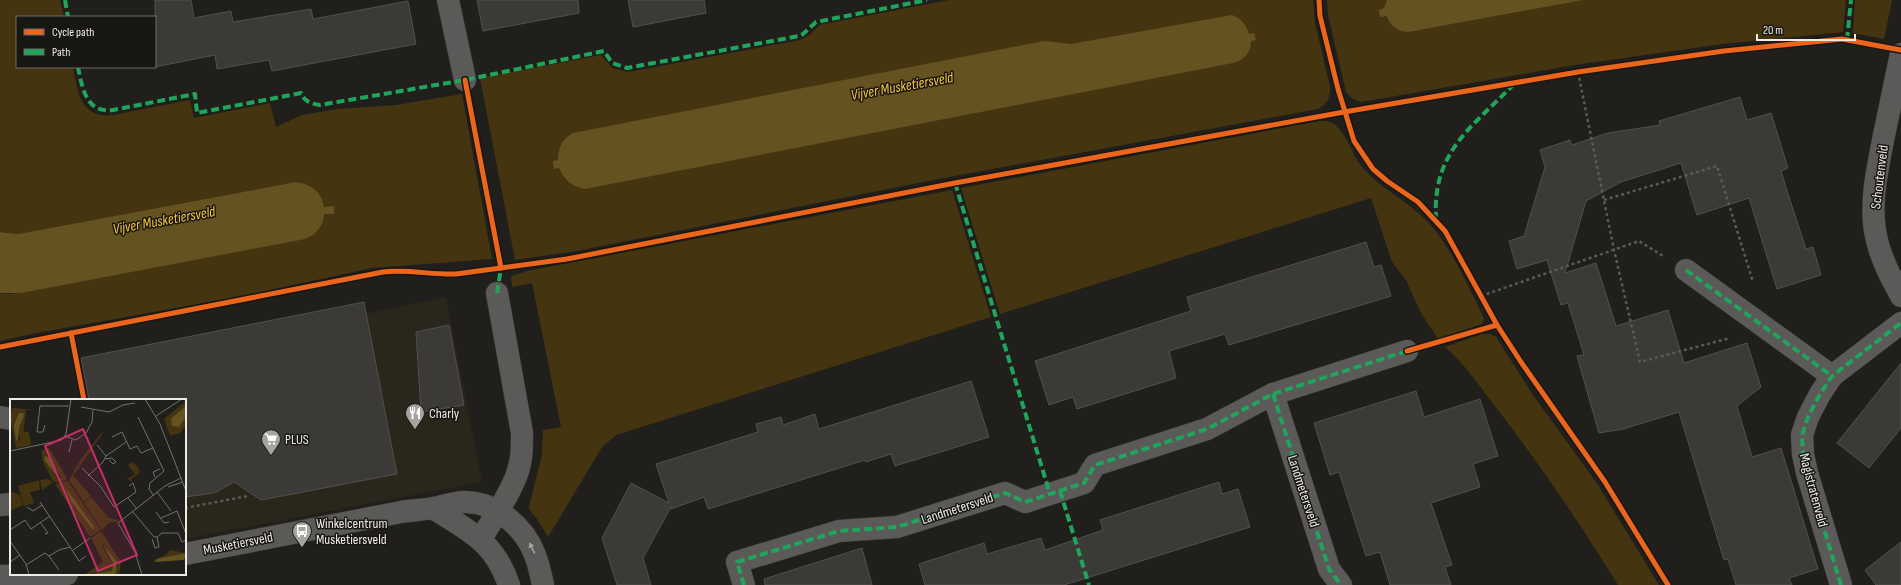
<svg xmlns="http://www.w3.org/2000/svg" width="1901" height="585" viewBox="0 0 1901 585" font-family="'Sofia Sans Condensed',sans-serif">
  <rect width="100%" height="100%" fill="#211f1c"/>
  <path fill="#2a261c" d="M446,297L482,482L185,539V400L92,372Z"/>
  <g fill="#443510">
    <path d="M0,0H60L64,17H17V67H73C78,92 80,119 113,115L190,100L194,118L270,103L276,127L302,115L337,109L396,105L462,94L492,259L372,268L242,296L31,334L0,341V293L11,294L310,237L320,227L324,214L334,213V207H324C317,192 313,185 296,182L18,234L0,232Z"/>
    <path d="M949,0H1313L1315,23L1330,87C1330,98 1328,104 1318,109L933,180L577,251L515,260L480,78L601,55L612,68L628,72L800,40L811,34L819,25Z"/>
    <path d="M1327,0H1387C1378,20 1394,26 1409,32L1584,0H1846L1843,32L1722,44L1581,64L1361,102L1353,99L1346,92L1328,15Z"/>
    <path d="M1855,0H1892L1884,39L1853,33Z"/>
    <path d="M1320,121C1344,118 1349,152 1362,167C1386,194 1416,204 1437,233C1456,258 1469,288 1483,316L1484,319L1482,324L1438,339L1421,313L1406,280L1392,262L1371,198L1000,314L961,188Z"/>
    <path d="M952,190L991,317L616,435L602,447L548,537L537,519L529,509L530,502L542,455L543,430L561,427L532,283L512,287L511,276L527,271Z"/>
    <path d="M1482,334H1490L1496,337L1533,395L1598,485L1659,585H1618C1581,525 1541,466 1498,410C1481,388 1465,364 1445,347Z"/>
  </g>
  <g fill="#655221">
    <path d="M1387,0H1584L1409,32C1398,32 1391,26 1386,16L1380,17L1379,10L1384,8Z"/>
    <path d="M1232,15C1242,19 1246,24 1249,34L1254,33L1256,40L1251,41C1251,53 1244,60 1233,63L585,189C573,187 564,180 559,168L554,169L553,161L558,160C558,148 562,139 573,133L1044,41L1071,44Z"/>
    <path d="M296,182C311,184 322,192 324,207L334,206V214H324C324,225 316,235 305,239L21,293H0V232L18,234Z"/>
  </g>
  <g fill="#3b3a37" stroke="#52504e">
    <path d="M155,0H191L194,18L231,11L233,22L311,9L313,19L408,1L416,44L272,71L269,60L217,69L215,55L155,67Z"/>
    <path d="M477,0H578L579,13L483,31Z"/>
    <path d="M628,0H704L706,13L633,27Z"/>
    <path d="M1740,97L1747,120L1771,113L1788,168L1781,171L1789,197L1806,249L1813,247L1821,275L1777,289L1749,198L1697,215L1681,163L1621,182L1586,201L1565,273L1596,263L1616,326L1668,310L1684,363L1747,343L1761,387L1737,406L1752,457L1781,448L1818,569L1789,578L1792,585H1736L1728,559L1724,560L1679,412L1623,429L1599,433L1577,356L1584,355L1568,303L1561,305L1547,260L1517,269L1509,241L1524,236L1545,167L1540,150L1570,140L1572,145L1608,133L1660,125L1659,121Z"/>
    <path d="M1366,242L1374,267L1381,265L1391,296L1229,345L1225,334L1169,351L1176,378L1077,409L1073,397L1049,405L1035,361L1191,311L1187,297Z"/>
    <path d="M364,302L397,474L261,500L234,482L214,493L185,497V400H89L81,358Z"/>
    <path d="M449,325L464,405L421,412L416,332Z"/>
    <path d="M1901,363V428L1869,468L1837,443Z"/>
    <path d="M971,381L989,437L895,466L891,454L866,462L865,460L708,509L704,497L671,509V507L643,558L651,585H617L602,538L631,483L669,503L656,464L758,432L756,424L781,417L783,425L815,414L819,429Z"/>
    <path d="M1416,391L1424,417L1480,399L1498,456L1473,464L1480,487L1431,503L1452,565L1445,567L1451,585H1390L1380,552L1366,556L1339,472L1330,475L1314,423Z"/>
    <path d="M1219,482L1222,494L1238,489L1250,527L1064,585H925L919,564L984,543L987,554L1041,538L1045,550L1103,530L1100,520Z"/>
    <path d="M1901,542V585H1876L1865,570Z"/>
    <path d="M862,548L872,585H765L764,579Z"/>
  </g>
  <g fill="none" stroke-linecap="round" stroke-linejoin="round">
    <defs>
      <g id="minor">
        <path d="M448,0L465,80"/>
        <path d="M1901,54C1895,81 1890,108 1884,135C1878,167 1870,199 1875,231C1879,255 1890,276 1901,296"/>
        <path d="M1686,270L1832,376"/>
        <path d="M1273,394L1329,569L1341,585"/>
        <path d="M0,417L11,419"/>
        <path d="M0,505L11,504"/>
        <path d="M433,508C470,532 494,541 509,585"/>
        <path d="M481,539C493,518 509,497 517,474C522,461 522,447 522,433L497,293"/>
        <path d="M185,554L401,512C412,510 423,510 434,508C445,506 455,501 467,502C497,503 525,528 535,555C539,565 541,575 543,585"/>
        <path d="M0,576L67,574"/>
        <path d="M744,585L737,562L839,531L897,527L1005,493L1025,502L1084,483L1095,465L1207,429L1273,394L1407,351"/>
        <path d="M1841,585L1807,473L1803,454L1802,435L1808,417L1820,394L1832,376L1901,323"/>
      </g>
    </defs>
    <use href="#minor" stroke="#3b3a38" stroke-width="23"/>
    <g stroke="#5b5a58" stroke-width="2.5" stroke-dasharray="3 3" stroke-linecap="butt">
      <path d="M1578,72L1614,250L1640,362L1730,338"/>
      <path d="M1604,200L1717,166L1753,282"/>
      <path d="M1481,296L1639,241L1663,256"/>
      <path d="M185,508L248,496"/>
    </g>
    <use href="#minor" stroke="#5b5a58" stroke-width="22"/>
    <g stroke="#20a55d" stroke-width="4" stroke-dasharray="8 4" stroke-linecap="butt">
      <path d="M65,0L68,17"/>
      <path d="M1847,40L1851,0"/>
      <path d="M78,67C82,87 86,114 113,110L195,94L197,113L301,93C304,101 311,104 320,105L465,80L604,51L612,63L627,68L799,36L803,34L816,22L927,0"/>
      <path d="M955,183L1050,494"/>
      <path d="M1436,220C1432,152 1470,129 1514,84"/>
      <path d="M1686,270L1832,376"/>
      <path d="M497,293L501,268"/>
      <path d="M1273,394L1329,569L1341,585"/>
      <path d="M1060,491L1089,585"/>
      <path d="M744,585L737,562L839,531L897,527L1005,493L1025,502L1084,483L1095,465L1207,429L1273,394L1407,351"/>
      <path d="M1841,585L1807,473L1803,454L1802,435L1808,417L1820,394L1832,376L1901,323"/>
    </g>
    <defs>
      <g id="cycleway">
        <path d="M1319,0L1320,16L1338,89L1354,141L1373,169L1387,181L1418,202L1445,231L1497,325L1521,362L1605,482L1668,585"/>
        <path d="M465,80L501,268"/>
        <path d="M71,333L84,400"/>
        <path d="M0,347L383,272C408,269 431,275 456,274L567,259L955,183L1344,112L1578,72L1724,51L1842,39L1901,50"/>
        <path d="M1407,351L1497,325"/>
      </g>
    </defs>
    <use href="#cycleway" stroke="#191712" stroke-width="8"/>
    <use href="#cycleway" stroke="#eb651d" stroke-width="5"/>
  </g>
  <defs><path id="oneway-solid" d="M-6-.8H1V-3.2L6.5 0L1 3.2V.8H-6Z"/></defs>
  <use fill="#a4a3a0" href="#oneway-solid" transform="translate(532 548) rotate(-117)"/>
  <defs>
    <symbol id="restaurant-pin" viewBox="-11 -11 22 30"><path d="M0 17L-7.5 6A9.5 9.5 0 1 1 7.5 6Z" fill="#a6a4a1" stroke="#191712"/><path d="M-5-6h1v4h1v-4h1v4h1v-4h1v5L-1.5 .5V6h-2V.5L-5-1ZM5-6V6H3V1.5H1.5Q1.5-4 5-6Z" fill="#fff"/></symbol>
    <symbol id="supermarket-pin" viewBox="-11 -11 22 30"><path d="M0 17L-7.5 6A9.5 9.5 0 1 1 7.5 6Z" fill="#a6a4a1" stroke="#191712"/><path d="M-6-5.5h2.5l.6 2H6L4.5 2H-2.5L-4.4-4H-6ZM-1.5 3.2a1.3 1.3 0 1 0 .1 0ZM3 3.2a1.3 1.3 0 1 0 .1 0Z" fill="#fff"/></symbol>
    <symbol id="bus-pin" viewBox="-11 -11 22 30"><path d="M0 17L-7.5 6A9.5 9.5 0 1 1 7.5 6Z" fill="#a6a4a1" stroke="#191712"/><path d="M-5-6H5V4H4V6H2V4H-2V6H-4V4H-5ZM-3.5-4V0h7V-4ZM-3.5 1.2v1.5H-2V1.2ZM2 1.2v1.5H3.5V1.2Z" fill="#fff"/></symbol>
  </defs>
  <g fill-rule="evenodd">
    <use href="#restaurant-pin" x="404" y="402" width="22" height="30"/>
    <use href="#supermarket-pin" x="260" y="428" width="22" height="30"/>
    <use href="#bus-pin" x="291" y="520" width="22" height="30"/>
  </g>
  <g text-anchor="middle" stroke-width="3" stroke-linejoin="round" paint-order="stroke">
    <g font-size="14" fill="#eeece8" stroke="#191712">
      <text transform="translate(1879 177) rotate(-83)" y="5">Schoutenveld</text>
      <text transform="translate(1814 490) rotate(75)" y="5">Magistratenveld</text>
      <text transform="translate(1304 491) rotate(72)" y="5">Landmetersveld</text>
      <text transform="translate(957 508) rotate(-18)" y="5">Landmetersveld</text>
      <text transform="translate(238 543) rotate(-11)" y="5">Musketiersveld</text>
    </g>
    <g font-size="14" fill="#eeece8" stroke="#191712" text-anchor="start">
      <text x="429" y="418">Charly</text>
      <text x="285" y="444">PLUS</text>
      <text x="316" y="528">Winkelcentrum<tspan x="316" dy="16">Musketiersveld</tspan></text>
    </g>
    <g font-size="15" font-style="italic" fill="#f7c53a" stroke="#191712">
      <text transform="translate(902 86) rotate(-10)" y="5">Vijver Musketiersveld</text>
      <text transform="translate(164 220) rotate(-10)" y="5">Vijver Musketiersveld</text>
    </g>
  </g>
  <g transform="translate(10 399)">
    <rect width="176" height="176" fill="#211f1c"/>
    <path d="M176,2V7L162,18L169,27L176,18V26L170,34L160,37L154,20ZM2,9L25,11H16L14,29V33H19L21,46L6,49L0,18ZM9,15L14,17L8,30L10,41L7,43L4,26ZM92,33L93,34L70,67L68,64ZM39,49L57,79L50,85L42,81L32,60V51ZM37,56L51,78L48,80L34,61ZM122,63L128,68L130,74L121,80L122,83L117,80L125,75L118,66ZM68,65L70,68L63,76L81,97L74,103L59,81ZM37,80L43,83L32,91L30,81ZM29,81L30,91L20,93L24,104L14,107L8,87ZM58,82L91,131L80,138L45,85ZM0,92L10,96L13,106L0,112ZM81,98L99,119L108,121L107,123H100L92,131L74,104ZM91,132L111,163L109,176H104L108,166L93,144L92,147L103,165L102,172L74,176L93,163L81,139ZM160,151L176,154L145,161L157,155Z" fill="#443510" fill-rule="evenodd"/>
    <path d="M176,7V18L169,28L162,27L161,19ZM9,14H13L14,17L9,29L8,43L6,40L4,26ZM35,57L39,58L50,81L34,61ZM55,88L84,128L83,131L61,102ZM92,144L107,163L106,174L104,176H77L102,172L103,164ZM176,154L174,161L144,163L147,160Z" fill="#655221"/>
    <path fill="none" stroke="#73716e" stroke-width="1" d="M135,0L150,25L176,92M71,8L99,13L113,6L125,4M146,17L172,0M128,18L154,72L140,84L139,90L144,97M35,26L33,33H27L30,7H59M55,37L66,41L76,34L82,23L83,11M102,38L112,33L120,50L127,47L131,54L143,49M87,46L96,57M0,52L52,41L56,35L61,0M59,53L62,41M95,60L102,59L106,63L103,65L99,61M72,69L91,88L104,108L126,93L123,84L119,87M78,77L93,63L96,57L116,43M145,78L143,73L150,70M158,88L173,83M147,93L161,112M118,99L127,110M30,103L60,148M17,108L23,112L32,106M122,112L144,138H147L149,148L145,149L142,140M146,113L154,124L159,123M151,119L167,112L176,135M30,123L38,134L35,135M0,131L15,121L21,130L40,117M147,138L152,134H168L172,143L176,141M0,142L16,165L19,176M63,151L80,139M0,163L10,156M16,166L35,154L39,157M49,171L39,157L49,151L60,148L69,162L76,157M132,176L125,153L108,124L155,87L171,79"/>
    <path fill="#c62d69" fill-opacity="0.15" stroke="#c62d69" stroke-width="2" d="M73,30L127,156L88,172L35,47Z"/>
    <rect width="176" height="176" fill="none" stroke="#eeece8" stroke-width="2"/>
  </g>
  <rect x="16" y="16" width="140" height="52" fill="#191712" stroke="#6e6c68"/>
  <rect x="24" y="29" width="20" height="6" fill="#eb651d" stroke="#6e6c68"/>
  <text x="52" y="36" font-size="12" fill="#eeece8">Cycle path</text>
  <rect x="24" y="49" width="20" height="6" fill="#20a55d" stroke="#6e6c68"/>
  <text x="52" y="56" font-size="12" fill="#eeece8">Path</text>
  <path d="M1757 34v6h98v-6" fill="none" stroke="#eeece8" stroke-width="2"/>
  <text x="1763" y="34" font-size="12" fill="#eeece8" stroke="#191712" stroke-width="3" paint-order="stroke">20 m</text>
</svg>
